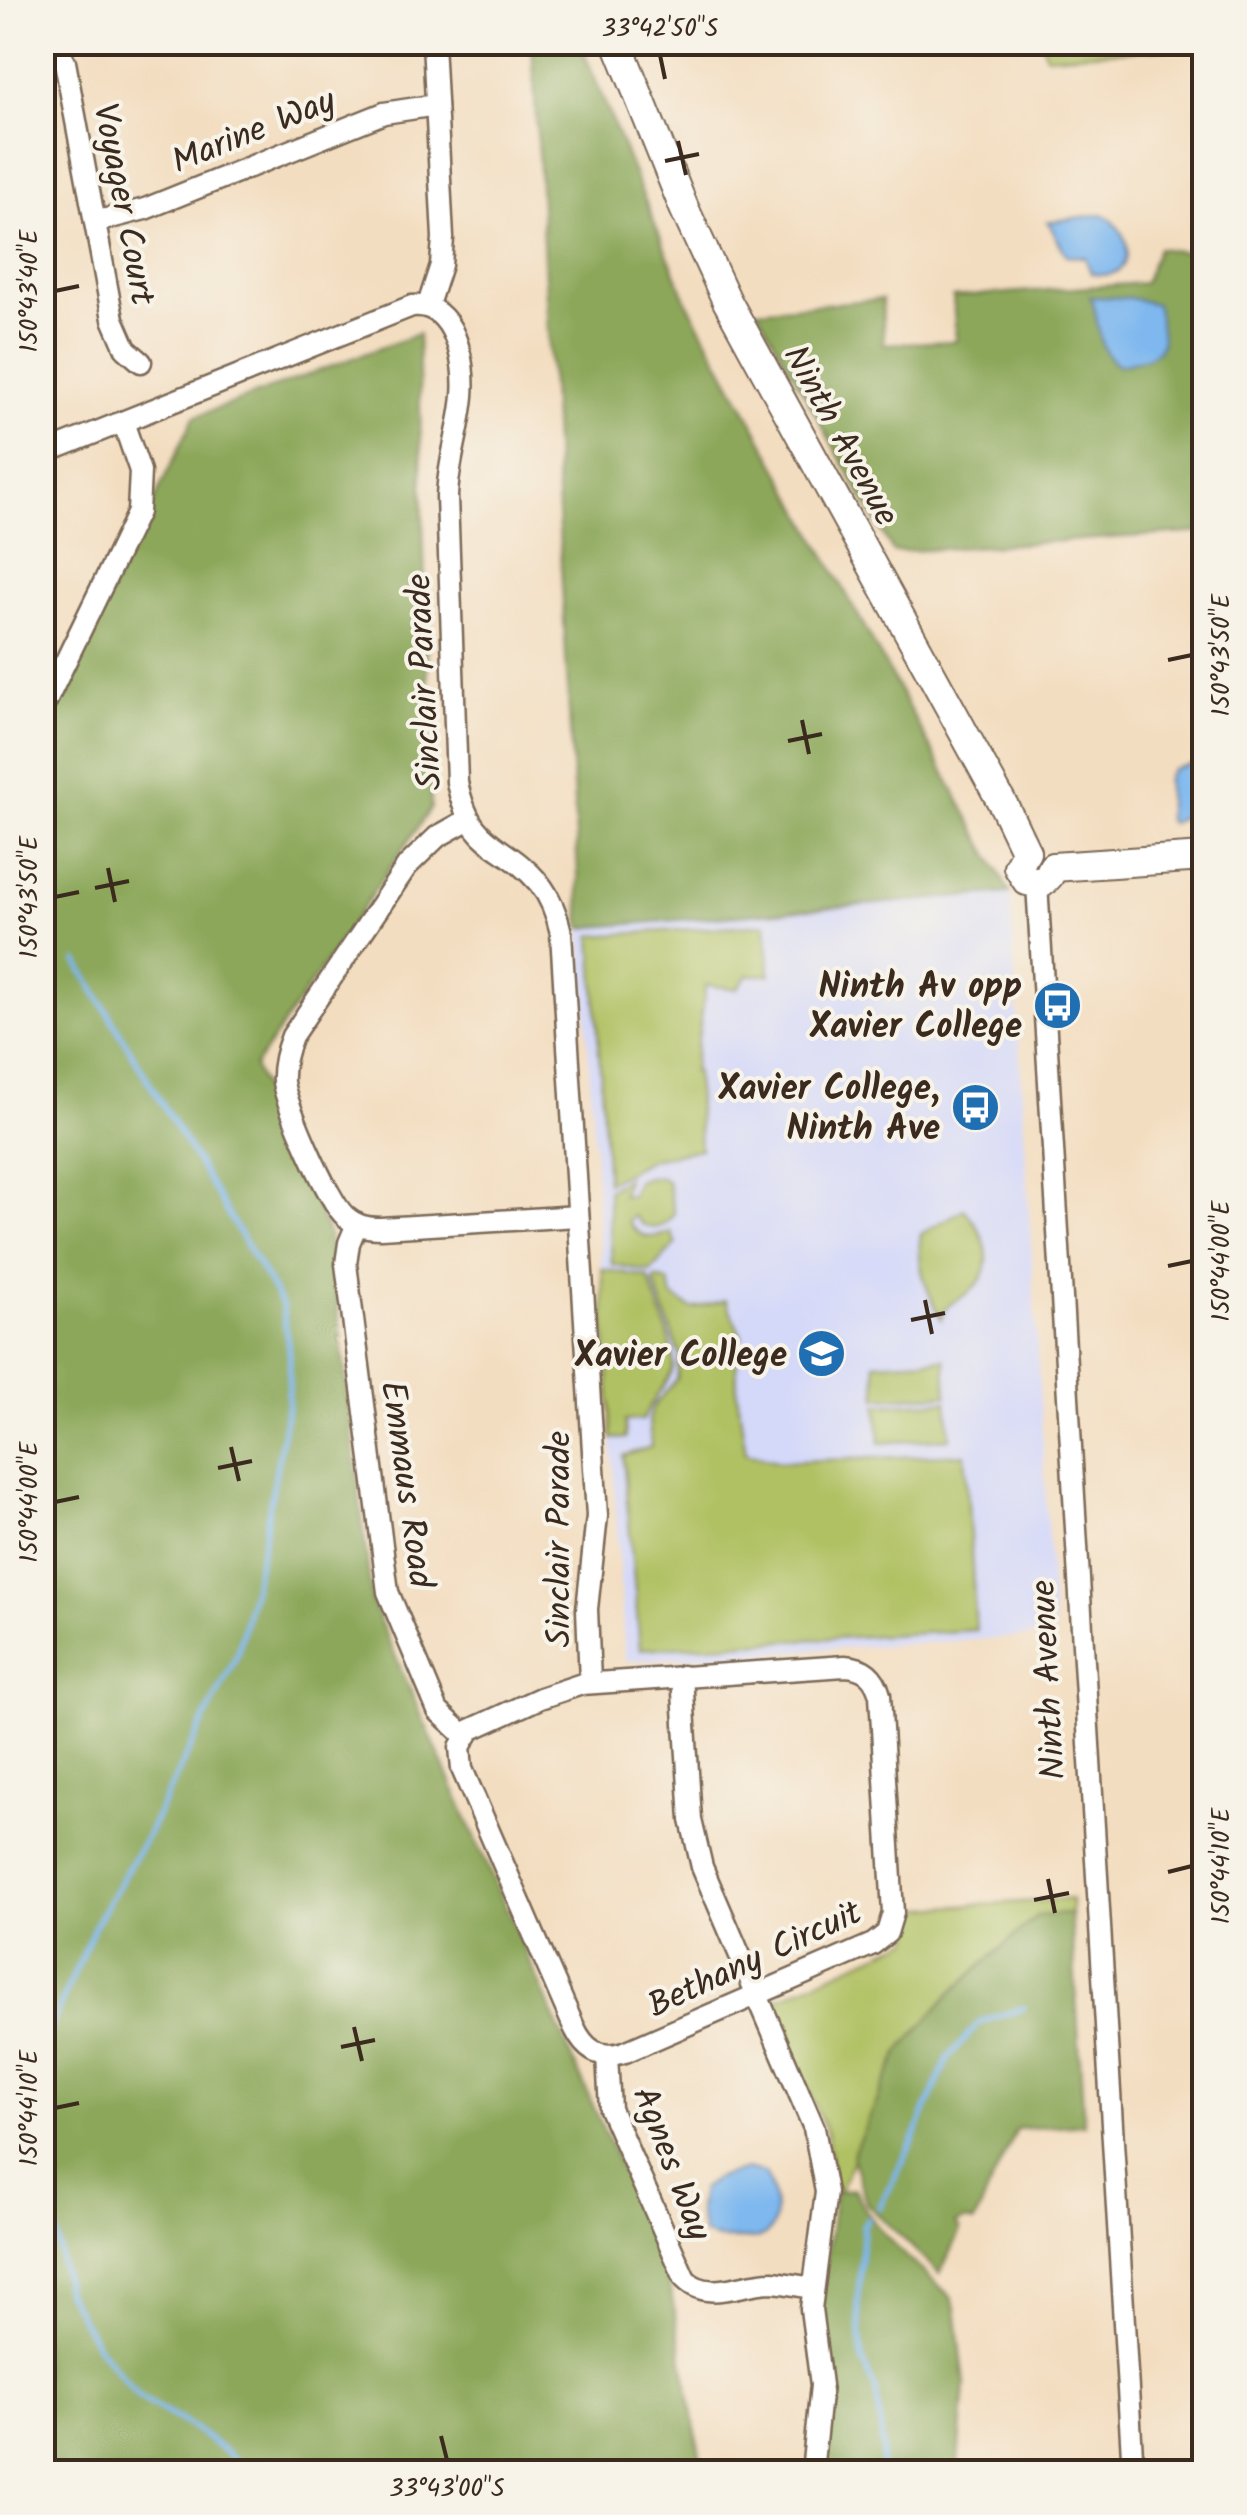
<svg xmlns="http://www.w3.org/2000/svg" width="1247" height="2515" viewBox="0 0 1247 2515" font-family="Kalam,sans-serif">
  <rect width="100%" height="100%" fill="#f7f3e8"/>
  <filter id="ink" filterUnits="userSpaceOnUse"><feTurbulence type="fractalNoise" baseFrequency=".01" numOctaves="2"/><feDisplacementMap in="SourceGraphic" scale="20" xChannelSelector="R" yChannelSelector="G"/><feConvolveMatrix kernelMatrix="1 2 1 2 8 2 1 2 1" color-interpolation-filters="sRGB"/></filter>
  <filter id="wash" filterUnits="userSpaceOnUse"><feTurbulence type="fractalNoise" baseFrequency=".0048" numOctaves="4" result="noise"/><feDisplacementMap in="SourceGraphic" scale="40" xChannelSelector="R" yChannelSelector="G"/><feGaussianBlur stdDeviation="2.25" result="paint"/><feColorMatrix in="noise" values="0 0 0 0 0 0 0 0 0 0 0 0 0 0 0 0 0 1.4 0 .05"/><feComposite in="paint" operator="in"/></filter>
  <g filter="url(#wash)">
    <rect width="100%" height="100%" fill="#f3ddc0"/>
    <path fill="#d4d8f9" d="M1010,893L1054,1635L625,1661L581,928Z"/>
    <g fill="#b0c164" stroke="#767641" stroke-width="2.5">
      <path d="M1204,42V46L1046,56L1042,43Z"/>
      <path d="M766,924L770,975H748L737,989L706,985L693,1072H696L700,1149L651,1159L607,1183L592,936Z"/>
      <path d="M647,1177H659L667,1181L674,1213C663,1231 647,1233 634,1216L628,1221C639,1239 652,1240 671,1232L676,1244L650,1272L612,1264L608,1190L626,1178L622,1195L631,1196L637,1181Z"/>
      <path d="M964,1209C986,1233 1000,1269 969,1292C956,1302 946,1302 941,1319C928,1293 915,1264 921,1234Z"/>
      <path d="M602,1269L648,1277C655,1298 679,1352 672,1371C665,1389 649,1401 643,1420L625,1421L626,1438L612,1439Z"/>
      <path d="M656,1278L668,1281L672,1296L692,1309L726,1300L742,1338L736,1341L737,1393L746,1453L780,1462L965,1454L976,1630L640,1649L623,1456L651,1447L649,1419L653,1407L677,1379L680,1356L654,1282Z"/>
      <path d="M945,1359L947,1395L877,1398L875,1363Z"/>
      <path d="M947,1401L950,1438L880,1443L877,1405Z"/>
      <path d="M1071,1899V1914L1037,1917L950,1994L900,2051L839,2192H835L827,2134L776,2014L775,2004L779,1998L911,1939L910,1909Z"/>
    </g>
    <g fill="#8ca75a" stroke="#64683c" stroke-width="2.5">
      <path d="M532,43H580L687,302L1010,893L581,928Z"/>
      <path d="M1158,248L1204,255V532L893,552L757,310L882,299L884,344L956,341L953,297L1144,283Z"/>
      <path d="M418,334L431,808L254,1067L329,1235L372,1603L668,2276L703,2472H43L42,734L194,417Z"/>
      <path d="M1071,1914L1084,2124L1016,2129L974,2223L965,2220L955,2224L960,2230L940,2274L867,2204L852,2156L900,2051L950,1994L1037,1916Z"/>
      <path d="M855,2189C871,2232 918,2265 951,2297L956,2308L965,2385L958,2472H823L832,2387L821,2299L835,2192Z"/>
    </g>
    <g fill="#7eb8ef" stroke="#5c7186" stroke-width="2.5">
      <path d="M1103,214C1138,234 1135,285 1091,273L1085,257L1067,256L1048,222Z"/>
      <path d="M1090,297L1130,298L1156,304C1166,351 1168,354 1119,365C1095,352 1101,319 1090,297Z"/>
      <path d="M1204,761V816H1185L1171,823L1167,820V777L1172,769Z"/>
      <path d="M745,2169L765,2173C774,2189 784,2230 759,2238C752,2240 741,2239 734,2239C722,2239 714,2240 703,2234L698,2210L701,2189L715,2179Z"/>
    </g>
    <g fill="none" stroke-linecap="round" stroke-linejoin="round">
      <g stroke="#7eb8ef" stroke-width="5">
        <path d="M77,961L282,1305L290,1357L288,1405L261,1553L238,1653L146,1837L96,1923L43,2045L45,2165L66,2292L99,2349L139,2397L192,2427L252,2472"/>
        <path d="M879,2208L912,2143L948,2058L980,2022L1024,2008"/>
        <path d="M868,2219L863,2225L858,2304L862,2359L876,2391L883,2449L881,2472"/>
      </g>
    </g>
  </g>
  <g filter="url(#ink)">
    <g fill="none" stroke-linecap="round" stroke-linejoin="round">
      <defs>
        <g id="minor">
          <path d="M59,51L65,62L113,319L126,349L141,362"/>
          <path d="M95,222L145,209L384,113L436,105"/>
          <path d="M428,305L441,265L443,238L433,42"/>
          <path d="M42,454L412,306C455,301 466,363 463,396C460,430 448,462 447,497L457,782C471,851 502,840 539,883C551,898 557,915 561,933L597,1516L587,1609L590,1682"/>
          <path d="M42,710L138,512L140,471L123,422"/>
          <path d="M469,819L437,837L407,866L292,1036C286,1051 282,1065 283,1082C286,1105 328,1201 345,1216C356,1226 367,1228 381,1228L578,1216"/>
          <path d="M1037,884L1133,2472"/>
          <path d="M357,1224L349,1243L346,1264L388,1592L438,1711L464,1735"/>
          <path d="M845,1666C865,1667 875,1676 880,1695L893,1913L887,1933L873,1944L625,2052C599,2060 585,2050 574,2027L462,1769L460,1747L470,1730L540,1698L582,1684Z"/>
          <path d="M682,1676L691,1820L702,1867L814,2128L826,2192L811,2309L821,2385L812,2472"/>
          <path d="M607,2056L610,2109L685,2279C709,2303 742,2282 772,2282C786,2283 800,2286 813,2288"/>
        </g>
        <g id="major">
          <path d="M617,42L684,208L727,301L1005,808L1026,852"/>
          <path d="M1026,852L1018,867L1027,881L1042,883L1049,876L1053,867"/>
          <path d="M1053,867L1204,857"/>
        </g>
      </defs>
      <use href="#minor" stroke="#7b6957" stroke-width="25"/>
      <use href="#major" stroke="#7b6957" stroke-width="32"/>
      <use href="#minor" stroke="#fff" stroke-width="20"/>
      <use href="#major" stroke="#fff" stroke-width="28"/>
    </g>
  </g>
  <path fill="none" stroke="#3b2a1e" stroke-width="4" d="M660,55L665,79M678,141L686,175M665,161L699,154M55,291L79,286M1168,660L1192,655M802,720L809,754M788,741L822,734M108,868L115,902M95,888L129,881M55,897L79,892M1168,1266L1192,1261M925,1300L932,1334M911,1320L945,1313M231,1447L239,1481M218,1468L252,1461M55,1502L79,1497M1168,1872L1192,1866M1048,1879L1055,1913M1034,1900L1069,1893M354,2027L362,2061M341,2047L375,2040M55,2108L79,2103M441,2436L447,2460"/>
  <defs>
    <symbol id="bus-disc" viewBox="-11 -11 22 22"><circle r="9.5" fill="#1f6fb2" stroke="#f7f3e8"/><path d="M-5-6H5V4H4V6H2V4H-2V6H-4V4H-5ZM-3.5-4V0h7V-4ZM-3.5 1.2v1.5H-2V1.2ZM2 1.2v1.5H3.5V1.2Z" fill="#fff"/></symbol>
    <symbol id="school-disc" viewBox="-11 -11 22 22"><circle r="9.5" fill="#1f6fb2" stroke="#f7f3e8"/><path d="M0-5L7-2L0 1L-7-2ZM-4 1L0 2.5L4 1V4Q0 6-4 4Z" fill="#fff"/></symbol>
  </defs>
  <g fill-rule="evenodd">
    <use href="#bus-disc" x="1030" y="978" width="55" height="55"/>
    <use href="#bus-disc" x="948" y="1080" width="55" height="55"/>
    <use href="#school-disc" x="794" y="1326" width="55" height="55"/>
  </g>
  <g text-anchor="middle" stroke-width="8" stroke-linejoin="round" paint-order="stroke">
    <g font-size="35" fill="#3b2a1e" stroke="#f7f3e8">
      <text transform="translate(253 130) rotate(-22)" y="12">Marine Way</text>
      <text transform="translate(125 204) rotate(79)" y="12">Voyager Court</text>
      <text transform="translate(842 435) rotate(61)" y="12">Ninth Avenue</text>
      <text transform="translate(423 682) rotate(-93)" y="12">Sinclair Parade</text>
      <text transform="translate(408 1484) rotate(82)" y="12">Emmaus Road</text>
      <text transform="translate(558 1539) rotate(-90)" y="12">Sinclair Parade</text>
      <text transform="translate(1047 1680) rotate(-93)" y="12">Ninth Avenue</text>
      <text transform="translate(754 1958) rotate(-25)" y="12">Bethany Circuit</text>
      <text transform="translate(673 2163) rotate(69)" y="12">Agnes Way</text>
    </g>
    <g font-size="35" font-weight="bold" fill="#3b2a1e" stroke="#f7f3e8" text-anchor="end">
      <text x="1022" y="997">Ninth Av opp<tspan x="1022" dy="40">Xavier College</tspan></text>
      <text x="940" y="1099">Xavier College,<tspan x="940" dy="40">Ninth Ave</tspan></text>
      <text x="787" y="1366">Xavier College</text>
    </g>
  </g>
  <rect width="1247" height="2515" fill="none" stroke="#f7f3e8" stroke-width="110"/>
  <rect x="55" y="55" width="1137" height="2405" fill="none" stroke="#3b2a1e" stroke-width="4"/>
  <g font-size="25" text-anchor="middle" fill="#3b2a1e">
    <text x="660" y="36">33°42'50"S</text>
    <text transform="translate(28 291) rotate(-90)" y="9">150°43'40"E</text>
    <text transform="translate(1220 655) rotate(-90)" y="9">150°43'50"E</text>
    <text transform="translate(28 897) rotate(-90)" y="9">150°43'50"E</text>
    <text transform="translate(1220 1261) rotate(-90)" y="9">150°44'00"E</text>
    <text transform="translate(28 1502) rotate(-90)" y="9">150°44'00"E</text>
    <text transform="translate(1220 1866) rotate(-90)" y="9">150°44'10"E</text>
    <text transform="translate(28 2108) rotate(-90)" y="9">150°44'10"E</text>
    <text x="447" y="2496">33°43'00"S</text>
  </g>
</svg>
